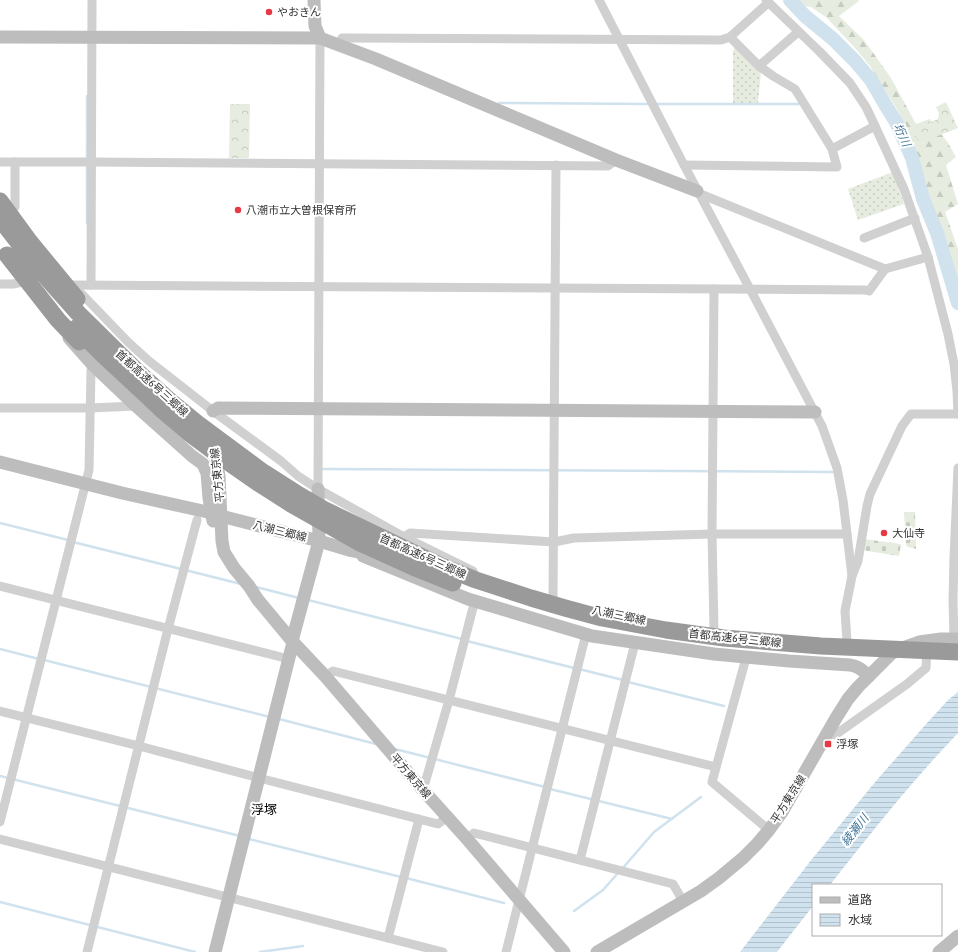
<svg xmlns="http://www.w3.org/2000/svg" width="958" height="952" viewBox="0 0 958 952" font-family="'Asap Condensed','Noto Sans JP',sans-serif">
  <defs>
    <pattern id="grass-dots" width="8" height="8" patternUnits="userSpaceOnUse"><rect width="8" height="8" fill="#e6ecdf"/><path d="M2 2h.1M6 6h.1" fill="none" stroke="#c6cbc0" stroke-width="1.8" stroke-linecap="round"/></pattern>
    <pattern id="forest-firs" width="22" height="20" patternUnits="userSpaceOnUse"><rect width="22" height="20" fill="#e6ecdf"/><path d="M5 1l3.5 6h-7zM16 11l3.5 6h-7z" fill="#c6cbc0"/></pattern>
    <pattern id="cemetery-stones" width="16" height="16" patternUnits="userSpaceOnUse"><rect width="16" height="16" fill="#e6ecdf"/><path d="M2 7V4a2 2 0 0 1 4 0v3zM10 15v-3a2 2 0 0 1 4 0v3z" fill="#c6cbc0"/></pattern>
    <pattern id="park-crowns" width="20" height="18" patternUnits="userSpaceOnUse"><rect width="20" height="18" fill="#e6ecdf"/><path d="M2 6a3 3 0 1 1 6 0M12 15a3 3 0 1 1 6 0" fill="none" stroke="#c6cbc0"/></pattern>
    <pattern id="water-rules" width="6" height="5" patternUnits="userSpaceOnUse"><rect width="6" height="5" fill="#cfe2ee"/><path d="M0 2.5h6" fill="none" stroke="#b2c2cd"/></pattern>
  </defs>
  <rect width="100%" height="100%" fill="#fff"/>
  <g fill="url(#grass-dots)">
    <path d="M735,47L761,72L758,103H733V51Z"/>
    <path d="M893,172L904,204L858,220L848,189Z"/>
  </g>
  <path fill="url(#forest-firs)" d="M798,0H858L859,1L839,16L864,40L891,78L916,124L930,119L948,143L956,157L946,165L958,204L945,212L958,249V289L948,252L945,236L936,224L909,138L898,111L870,66L855,48L826,17L811,7L803,6Z"/>
  <g fill="url(#cemetery-stones)">
    <path d="M904,512H915L916,549L908,547L906,545Z"/>
    <path d="M864,539L901,544L899,556L862,550Z"/>
  </g>
  <g fill="url(#park-crowns)">
    <path d="M946,102L958,128L919,143L913,130L938,119L939,113L936,107Z"/>
    <path d="M230,104H250L249,158H229Z"/>
  </g>
  <path fill="url(#water-rules)" d="M958,692V733C912,781 871,833 830,885H813V906L777,952H740L812,859L876,781L927,723L948,700Z"/>
  <g fill="none" stroke-linecap="round" stroke-linejoin="round">
    <g stroke="#cfe2ee" stroke-width="2.5">
      <path d="M499,103L650,104"/>
      <path d="M655,104H802"/>
      <path d="M87,159V96"/>
      <path d="M87,223V164"/>
      <path d="M322,469L833,472"/>
      <path d="M0,523L68,540"/>
      <path d="M73,542L241,584"/>
      <path d="M256,587L299,598"/>
      <path d="M308,600L462,639"/>
      <path d="M467,641L574,668"/>
      <path d="M0,649L39,659"/>
      <path d="M44,660L270,717"/>
      <path d="M579,669L623,680"/>
      <path d="M628,682L724,706"/>
      <path d="M279,719L376,744"/>
      <path d="M395,749L545,787"/>
      <path d="M0,776L240,836"/>
      <path d="M550,789L672,819"/>
      <path d="M249,839L401,877"/>
      <path d="M622,869L654,832L701,797"/>
      <path d="M406,878L504,903"/>
      <path d="M0,902L195,952"/>
      <path d="M574,911L603,890L618,873"/>
      <path d="M260,952L303,946"/>
    </g>
    <path stroke="#cfe2ee" stroke-width="14" d="M790,0L805,16L833,39L855,61L871,80L886,106L896,122L912,158L923,199L937,233L958,303"/>
    <g stroke="#d0d0d0" stroke-width="9">
      <path d="M599,0L684,165L750,289L822,426L837,468L843,500L852,576"/>
      <path d="M766,0L820,52L850,83L866,107L875,126L904,189L928,257L948,334L954,364L957,391L958,414"/>
      <path d="M339,44L342,38H347L721,40L730,37L768,3"/>
      <path d="M759,66L798,32"/>
      <path d="M832,149L875,126"/>
      <path d="M0,162H91L608,166L616,160"/>
      <path d="M684,165L837,167L832,149L795,89L773,76L759,66L730,37"/>
      <path d="M698,193L885,269L928,257"/>
      <path d="M13,209L15,207V162"/>
      <path d="M864,238L915,218"/>
      <path d="M0,284H13L22,282"/>
      <path d="M73,285L865,290L869,291L885,269"/>
      <path d="M91,285L92,0"/>
      <path d="M77,289L128,342L149,361L213,411L281,461L298,476L318,489L404,537L473,571"/>
      <path d="M714,289L712,534L714,630"/>
      <path d="M0,408H90L136,406"/>
      <path d="M318,489L320,38"/>
      <path d="M404,537L410,533L554,542L574,538L712,534H847"/>
      <path d="M0,586L289,659"/>
      <path d="M553,599L556,165"/>
      <path d="M954,639L953,600L954,558L958,468"/>
      <path d="M847,641L845,611L852,576L858,561L867,506L870,494L902,426L911,414H958"/>
      <path d="M746,658L712,782L769,830"/>
      <path d="M325,676L333,671L716,767"/>
      <path d="M0,711L139,746L259,778L438,824L447,817"/>
      <path d="M828,733L835,735L907,684L926,668L927,647"/>
      <path d="M423,790L449,700L475,600"/>
      <path d="M0,822L89,470L91,371L92,364"/>
      <path d="M0,839L443,952"/>
      <path d="M467,839L474,833L673,884L683,901"/>
      <path d="M580,860L635,643"/>
      <path d="M388,938L419,819"/>
      <path d="M87,952L168,629L197,520"/>
      <path d="M506,952L586,634"/>
    </g>
    <g stroke="#bdbdbd" stroke-width="13">
      <path d="M314,0L315,26L320,38"/>
      <path d="M0,37L320,38L376,59L616,160L697,191"/>
      <path d="M69,338L92,364L136,406L192,456L203,464L207,473L209,498L213,521"/>
      <path d="M213,411L218,408L815,412"/>
      <path d="M214,448L219,476L222,541L224,552L234,568L249,586L258,600L293,642L325,676L423,790L467,839L564,952"/>
      <path d="M0,462L122,493L212,513L221,516L319,541L349,550L375,555"/>
      <path d="M363,556L468,599L592,636L714,654L789,661L850,665C858,666 862,670 869,676"/>
      <path d="M292,641L319,541L318,489"/>
      <path d="M215,952L293,642"/>
      <path d="M597,952L701,891L719,878L743,858L757,844L769,830L782,812L836,718L848,699L858,687L892,653L905,647L919,642L941,639H958"/>
      <path d="M939,952L958,936"/>
    </g>
    <path stroke="#9a9a9a" stroke-width="17" d="M0,201L30,242L77,299"/>
    <g stroke="#9a9a9a" stroke-width="17">
      <path d="M0,219L38,268L78,313L138,372L169,400L197,423L263,472L296,493L325,510L441,566L476,580L531,598L565,608L602,618L666,630L724,638L821,646L958,652"/>
      <path d="M7,255L58,320L79,342"/>
      <path d="M76,328L101,353L162,410L190,434L225,460L258,483L291,504L360,543L413,567L453,583"/>
    </g>
  </g>
  <g fill="#e63946" stroke="#fff" stroke-width="1.5">
    <circle cx="269" cy="12" r="4"/>
    <circle cx="238" cy="210" r="4"/>
    <circle cx="884" cy="533" r="4"/>
    <rect x="824" y="740" width="8" height="8" rx="2"/>
  </g>
  <g text-anchor="middle" stroke-width="4" stroke-linejoin="round" paint-order="stroke">
    <g font-size="11" fill="#333" stroke="#fff" text-anchor="start">
      <text x="277" y="16">やおきん</text>
      <text x="246" y="214">八潮市立大曽根保育所</text>
      <text x="892" y="537">大仙寺</text>
      <text x="836" y="748">浮塚</text>
    </g>
    <g font-size="11" fill="#333" stroke="#fff">
      <text transform="translate(152 383) rotate(42)" y="4">首都高速6号三郷線</text>
      <text transform="translate(217 475) rotate(-96)" y="4">平方東京線</text>
      <text transform="translate(280 531) rotate(14)" y="4">八潮三郷線</text>
      <text transform="translate(423 556) rotate(24)" y="4">首都高速6号三郷線</text>
      <text transform="translate(619 615) rotate(12)" y="4">八潮三郷線</text>
      <text transform="translate(735 638) rotate(6)" y="4">首都高速6号三郷線</text>
      <text transform="translate(411 776) rotate(49)" y="4">平方東京線</text>
      <text transform="translate(788 799) rotate(-58)" y="4">平方東京線</text>
    </g>
    <g font-size="12" font-style="italic" fill="#3f7597" stroke="#fff">
      <text transform="translate(902 135) rotate(65)" y="4">垳川</text>
      <text transform="translate(855 830) rotate(-52)" y="4">綾瀬川</text>
    </g>
    <g font-size="13" fill="#000" stroke="#fff">
      <text x="264" y="814">浮塚</text>
    </g>
  </g>
  <rect x="812" y="884" width="130" height="52" fill="#ffffff" stroke="#adadad"/>
  <rect x="820" y="897" width="20" height="6" fill="#bdbdbd" stroke="#adadad"/>
  <text x="848" y="904" font-size="12" fill="#333333">道路</text>
  <rect x="820" y="914" width="20" height="12" fill="url(#water-rules)" stroke="#adadad"/>
  <text x="848" y="924" font-size="12" fill="#333333">水域</text>
</svg>
